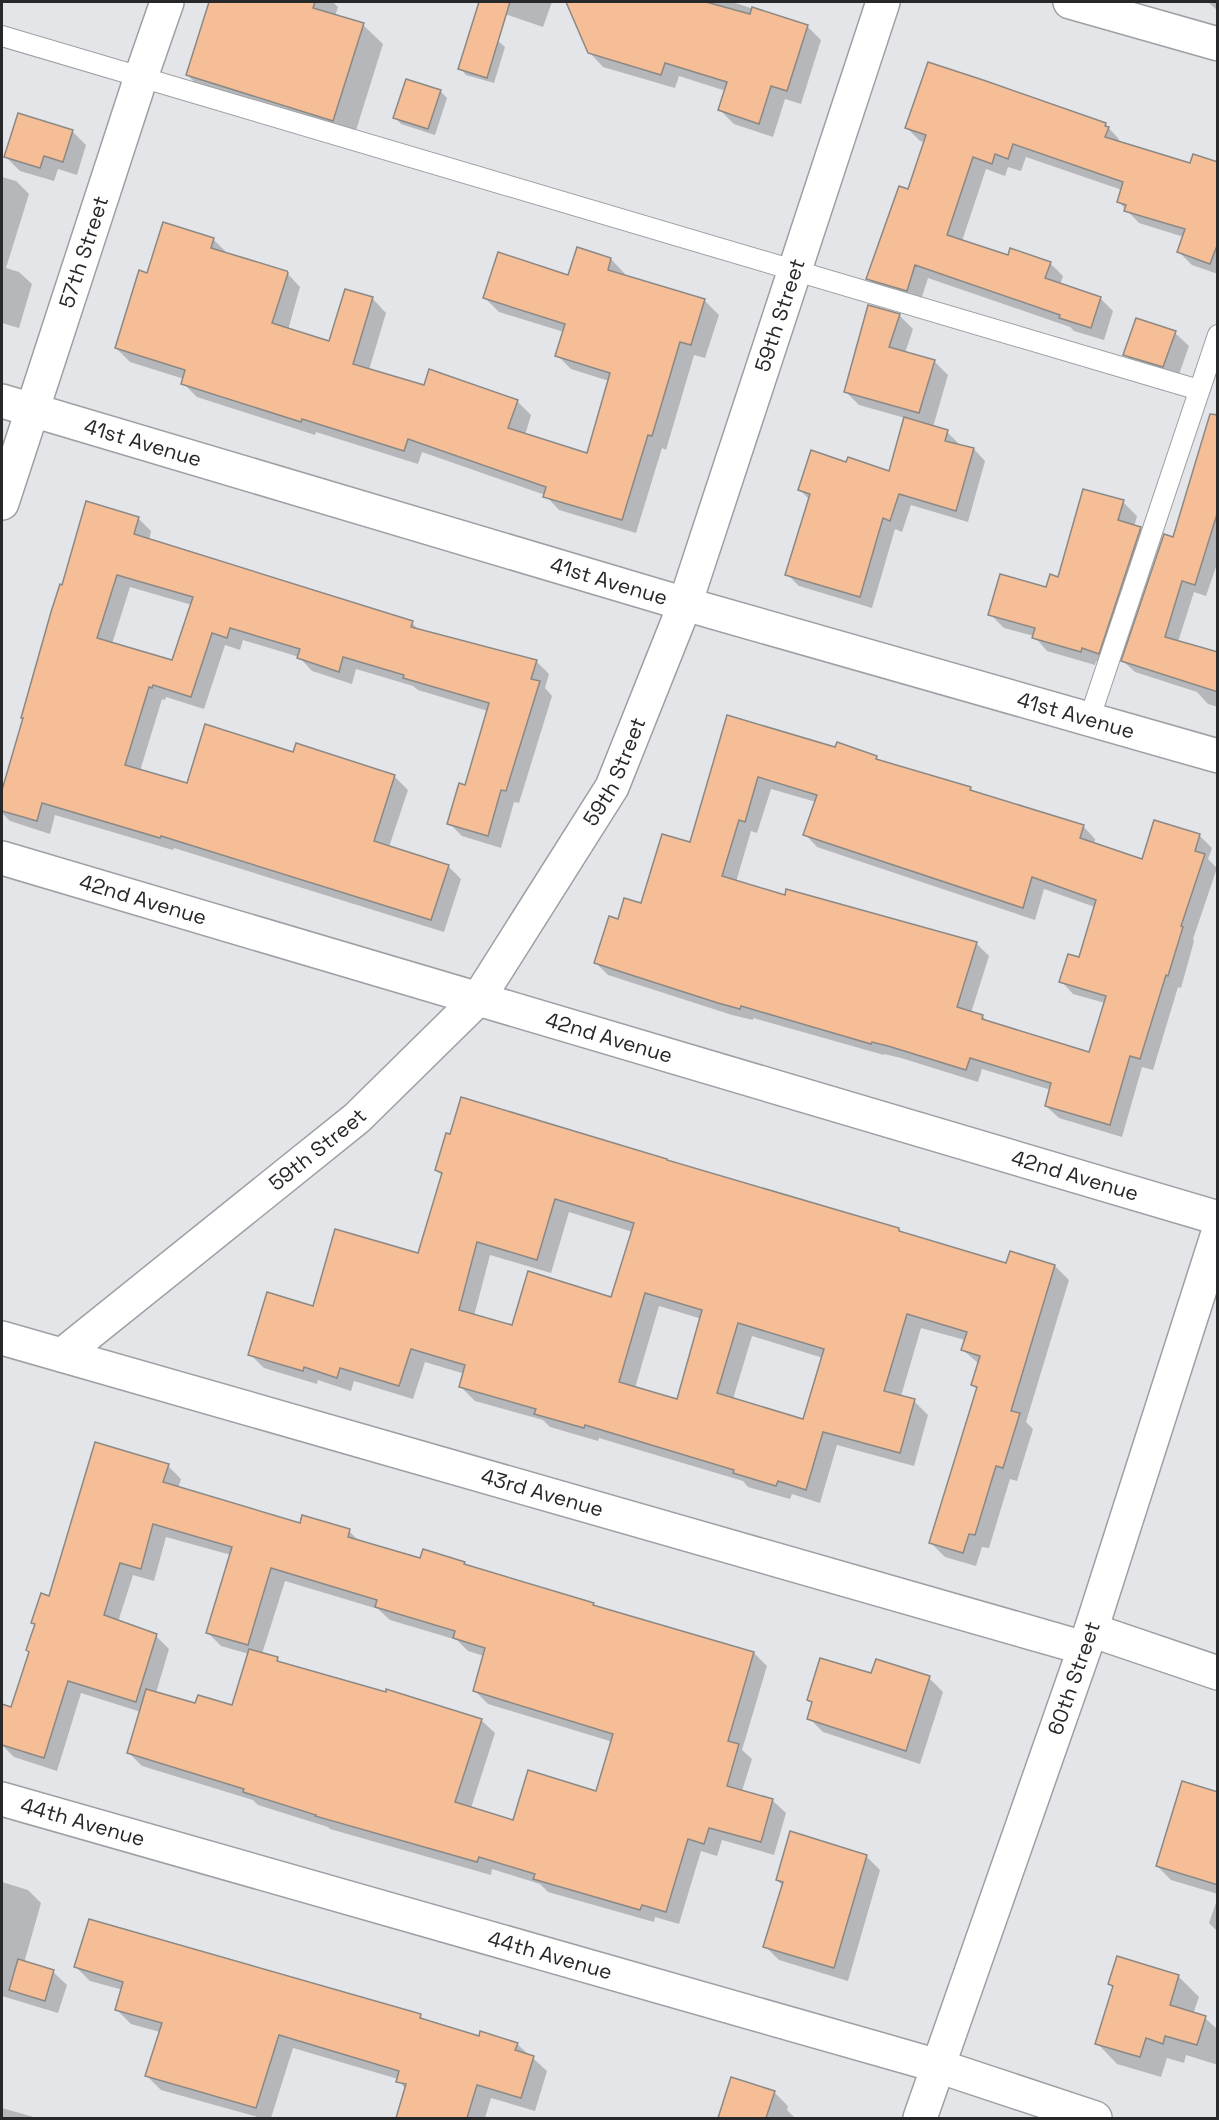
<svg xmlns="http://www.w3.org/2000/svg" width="1219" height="2120" viewBox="0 0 1219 2120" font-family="'Space Grotesk',sans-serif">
  <rect width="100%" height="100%" fill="#e3e5e9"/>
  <g fill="#0003" fill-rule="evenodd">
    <path d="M210,2H333L338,7L335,16L363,25L383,44L353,140L207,94L187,75Z"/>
    <path d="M493,2H552L543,27L505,14Z"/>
    <path d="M567,2H732L807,26L821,40L801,104L785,99L773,137L734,124L720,110L726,91L679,76L675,88L603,67L589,52Z"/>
    <path d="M1208,2H1218V11Z"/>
    <path d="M498,41L505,47L494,83L466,75L460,68Z"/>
    <path d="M440,91L447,98L435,135L401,124L395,117Z"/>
    <path d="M1105,124L1118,138L1120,143L1191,165L1218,164V274L1192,265L1179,252L1184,237L1139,223L1119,202L1122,190L1026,157L1021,171L1008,167L1005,176L986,169L962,241L1009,257L1050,263L1063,276L1060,285L1100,298L1113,311L1104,340L1074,331L1070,327L928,278L920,303L881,292L868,279L908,191L925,142L920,141L907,128Z"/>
    <path d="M72,131L86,145L77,175L58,169L54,181L20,171L6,157Z"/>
    <path d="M2,177L16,181L29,194L6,268L19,272L32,284L19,328L2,323Z"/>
    <path d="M213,239L227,253L286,272L300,287L288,330L330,343L372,298L386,313L369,370L425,387L517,401L531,415L525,435L588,454L609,381L571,369L557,355L564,332L499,312L485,298L569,277L611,259L625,274L624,276L705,301L719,315L705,358L694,355L666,450L662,448L636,533L559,510L545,495L422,452L418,464L316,432L315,435L197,397L183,383L184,379L130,362L116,348L148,275Z"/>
    <path d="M899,315L913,329L905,353L934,361L948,375L933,427L947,432L959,444V446L974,449L985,461L968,522L911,505L902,532L895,529L872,608L799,586L787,574L810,500L800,490L847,464L890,473L905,418L859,405L845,391Z"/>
    <path d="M1175,333L1189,346L1177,380L1139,369L1125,355Z"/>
    <path d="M1218,466V561L1206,596L1194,592L1178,642L1218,653V707L1208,704L1197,692L1135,672L1123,661L1173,539Z"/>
    <path d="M1123,502L1137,516L1134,527L1140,529L1154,542L1113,667L1096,661L1095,665L1047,651L1034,636L1004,628L990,614L1047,589L1059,579Z"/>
    <path d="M138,518L151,531L149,540L412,623L421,632L536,661L549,674L545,688L552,696L519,803L514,802L501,848L462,836L449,823L466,787L488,711L418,690L413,686L356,669L352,684L312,671L299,657L243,640L240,650L225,645L204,709L166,697L165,700L162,699L140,771L188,785L294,753L297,745L395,777L408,790L389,847L448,866L461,879L444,932L174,848L173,850L55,815L50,834L10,821L2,813V793L25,719ZM130,587L192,605L173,662L112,644Z"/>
    <path d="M728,717L836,749L876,757L881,762L970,788L975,793L1083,826L1095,839L1094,845L1143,861L1199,835L1212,848L1208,859L1217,868L1193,939L1194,941L1181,988L1178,987L1153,1070L1142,1067L1122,1137L1059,1118L1046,1106L1051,1090L982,1069L978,1082L901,1058L884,1054V1055L753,1018V1020L732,1015L608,975L596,963L618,921L642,905L691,844ZM771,789L816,802L805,834L817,847L1035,920L1044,889L1095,907L1080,959L1061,981L1073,994L1105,1003L1090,1054L989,1023L983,1017L971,1013L989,956L976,943L786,896L736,882L751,831L757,833Z"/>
    <path d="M436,1170L899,1230L903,1234L1007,1265L1055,1266L1069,1280L1026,1422L1033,1429L1017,1481L1010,1479L989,1548L982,1547L976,1566L945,1557L931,1543L978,1390L973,1385L979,1364L963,1350L965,1340L921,1328L901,1396L914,1401L928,1415L914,1466L837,1445L820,1503L792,1494L790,1499L748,1487L743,1481L599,1438L598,1441L550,1427L543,1420L475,1401L461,1387L465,1374L425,1362L413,1399L354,1381L351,1391L318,1380L317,1384L264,1368L250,1354L314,1308L419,1255L443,1176ZM569,1212L633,1232L612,1299L513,1327L474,1316L490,1255L551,1273ZM659,1306L702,1319L678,1401L635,1388ZM752,1336L823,1358L804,1420L733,1399Z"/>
    <path d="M168,1466L181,1479L178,1488L301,1525L349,1531L361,1543L421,1560L464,1563L468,1567L593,1604L597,1608L754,1653L767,1666L742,1750L752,1759L742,1791L772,1800L786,1813L774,1855L722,1840L717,1856L701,1851L679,1924L655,1917L654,1922L548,1892L540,1884L492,1869L491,1875L330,1829L328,1827L258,1805L253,1800L142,1766L128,1752L141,1712L81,1693L57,1771L14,1757L2,1745V1723L7,1708L12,1709L31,1653L36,1626L33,1622L50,1598ZM166,1537L231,1555L207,1632L221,1646L249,1654L233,1707L196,1705L156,1693L169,1649L156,1636L118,1622L133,1575L154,1581ZM285,1581L378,1609L390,1620L457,1640L468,1651L484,1656L474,1690L488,1704L613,1742L597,1792L514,1821L471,1808L495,1733L481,1720L282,1664L277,1659L262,1654Z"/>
    <path d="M872,1675L929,1678L943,1692L920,1764L823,1732L809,1718L813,1704L809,1700Z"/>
    <path d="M1218,1794V1894L1171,1880L1157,1866Z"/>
    <path d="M866,1856L880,1870L848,1981L779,1960L765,1946L783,1886L777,1880Z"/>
    <path d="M2,1882L28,1890L41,1903L24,1963L53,1972L67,1985L58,2013L2,1996Z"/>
    <path d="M1218,1897V1932L1209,1923Z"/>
    <path d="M76,1967L420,2016L426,2021L480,2038L517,2044L547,2071L535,2111L491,2098L485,2118H398L406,2090L398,2079L293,2048L271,2118H261L161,2090L147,2076L160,2032L131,2024L117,2010L123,1990L90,1981Z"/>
    <path d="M1178,1976L1199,1997L1193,2014L1205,2018L1218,2030V2065L1186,2055L1184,2063L1167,2058L1161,2077L1117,2064L1097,2043L1114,1988L1110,1984Z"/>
    <path d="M732,2079L774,2092L788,2106L787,2110L795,2118H719Z"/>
    <path d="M2,2108L37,2118H2Z"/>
  </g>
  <g fill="#f5be96" stroke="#8b8885" stroke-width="1.5" fill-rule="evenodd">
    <path d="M209,2H315L313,8L364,23L333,121L186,75Z"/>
    <path d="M479,2H510L487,78L458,69Z"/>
    <path d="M566,2H706L750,14L752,7L808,25L787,91L771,86L759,124L718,110L727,82L665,63L661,75L588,53Z"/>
    <path d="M928,62L986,81L1106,123L1105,126L1109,127L1105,137L1190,163L1193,154L1218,162V243L1210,264L1177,252L1185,229L1124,211L1126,205L1117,202L1123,182L1013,144L1008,159L995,154L992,164L973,157L947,235L1008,255L1010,248L1051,262L1045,278L1101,297L1091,328L1059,318L1060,315L915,265L907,291L866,279L899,186L908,189L926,135L905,128Z"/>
    <path d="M406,79L441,90L428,129L393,118Z"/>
    <path d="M18,113L73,130L63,162L44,156L40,168L4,157Z"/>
    <path d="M163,222L214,238L211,248L287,271L288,273L272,323L329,341L345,289L373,297L353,364L424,385L429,369L518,400L508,428L587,453L610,373L555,356L565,324L483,298L498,252L568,275L577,247L611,258L608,270L705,299L691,345L680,342L652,436L648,435L622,520L543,497L546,487L408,439L404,451L302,419L301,422L181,384L185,370L115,348L139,270L147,273Z"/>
    <path d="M868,305L900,314L889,347L935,360L919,413L844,392Z"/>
    <path d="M1136,318L1176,331L1163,367L1123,355Z"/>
    <path d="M1210,414L1218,415V511L1195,585L1182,581L1165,637L1218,652V692L1121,661L1164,534L1173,537Z"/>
    <path d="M904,417L948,430L945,441L974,448L956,511L899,494L890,521L883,518L860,597L785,575L810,494L798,490L811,450L846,462L848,457L889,471Z"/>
    <path d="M1083,489L1124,500L1118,520L1141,527L1099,654L1082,648L1081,652L1032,638L1035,628L988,615L1000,574L1046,587L1050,574L1058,577Z"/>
    <path d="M86,501L139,517L134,534L413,621L411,627L537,660L531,679L540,681L506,791L501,790L488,836L447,824L459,783L465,785L489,703L403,678L404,675L343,657L339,672L297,658L300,649L230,628L227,638L212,633L191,697L153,685L152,688L149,687L125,765L187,783L205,724L293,752L296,743L395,775L374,841L449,865L431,920L161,836L160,838L42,803L37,821L2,811V790L23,718H21L51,612L60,584L62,585ZM117,575L193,597L172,660L97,638Z"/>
    <path d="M727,715L835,747L837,742L877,756L876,759L971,787L970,790L1084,825L1080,838L1142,859L1154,820L1200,834L1195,851L1205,854L1181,926L1183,927L1168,976L1166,975L1140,1059L1130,1056L1110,1125L1045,1106L1051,1083L970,1058L966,1070L888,1046L872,1042L871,1044L741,1006L740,1009L718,1003L594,963L609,916L618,919L624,898L641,903L662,834L690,842ZM758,777L817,795L803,835L1023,908L1032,877L1096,900L1079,957L1068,954L1059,982L1106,996L1089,1052L982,1019L983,1015L957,1007L977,942L786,889L785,895L722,876L739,820L745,822Z"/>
    <path d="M461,1097L667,1159V1160L899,1228V1231L1006,1263L1010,1251L1055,1265L1011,1411L1020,1413L1003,1468L996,1466L975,1535L969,1534L963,1553L929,1543L977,1387L971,1385L980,1356L961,1350L967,1332L907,1314L884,1391L915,1399L900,1453L823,1432L806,1490L778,1481L776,1486L733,1473L734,1470L585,1425L584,1428L534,1414L536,1409L459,1387L465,1365L411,1349L399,1386L340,1368L337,1378L304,1367L303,1371L248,1355L267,1292L313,1306L335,1229L418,1253L442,1173L435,1170L446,1133L450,1134ZM555,1199L634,1223L611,1297L528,1271L512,1325L459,1310L477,1242L537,1260ZM645,1293L702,1310L677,1399L619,1382ZM738,1323L824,1349L803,1419L717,1393Z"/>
    <path d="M95,1442L169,1464L163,1482L300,1523L302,1515L350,1529L348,1537L420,1558L423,1549L465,1562L464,1564L594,1603L593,1605L754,1652L728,1741L739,1744L727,1786L773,1799L761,1842L709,1828L704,1844L688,1839L666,1912L642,1905L640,1910L533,1879L535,1874L479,1857L477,1862L315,1816L316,1815L243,1792L244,1789L127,1753L146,1689L195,1703L198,1695L232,1705L249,1649L278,1657L277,1661L386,1692V1689L482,1719L455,1802L513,1820L528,1770L596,1791L613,1734L473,1691L485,1648L453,1638L455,1631L375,1607L377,1600L271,1568L248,1645L206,1633L232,1547L153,1524L141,1569L120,1563L104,1615L157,1634L136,1702L68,1681L44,1758L2,1745V1704L11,1707L29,1652L26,1650L35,1624L31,1623L41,1593L49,1596Z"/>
    <path d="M820,1658L871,1673L876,1659L930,1676L906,1751L807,1719L812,1702L807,1700Z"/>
    <path d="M1182,1781L1218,1792V1885L1156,1866Z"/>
    <path d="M790,1831L867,1855L834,1968L763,1947L783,1882L776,1880Z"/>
    <path d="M89,1919L421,2014L420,2018L479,2036L480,2031L518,2043L515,2050L534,2056L521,2098L477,2085L467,2118H396L406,2084L396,2082L399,2071L279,2035L256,2108L145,2076L162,2023L115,2010L123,1982L74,1967Z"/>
    <path d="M1117,1956L1179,1975L1170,2005L1206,2016L1197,2045L1165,2036L1163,2044L1146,2038L1140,2057L1095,2044L1113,1986L1108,1984Z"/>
    <path d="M18,1959L54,1970L45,2001L9,1990Z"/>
    <path d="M731,2077L775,2091L766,2118H718Z"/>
  </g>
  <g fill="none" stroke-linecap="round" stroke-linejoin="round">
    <defs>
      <g id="lane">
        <path d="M2,36L1199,390"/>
        <path d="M1089,720L1218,335"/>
      </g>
      <g id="street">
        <path d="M1070,2L1218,44"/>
        <path id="s1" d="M2,401L685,604L1218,756"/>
        <path id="s2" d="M2,503L141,77L167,2"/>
        <path id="s3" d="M2,858L1218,1218"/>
        <path id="s4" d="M2,1338L1084,1648"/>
        <path id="s5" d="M62,1355L357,1118L478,999L612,787L685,604L883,2"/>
        <path d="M1091,1630L1218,1673"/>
        <path id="s6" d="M2,1799L938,2066L1095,2118"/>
      </g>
      <g id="secondary">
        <path id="s7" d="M920,2118L1091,1630L1218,1233"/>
      </g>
    </defs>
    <use href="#lane" stroke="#9da0a3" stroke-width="22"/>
    <use href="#street" stroke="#9da0a3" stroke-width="36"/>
    <use href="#secondary" stroke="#9da0a3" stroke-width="36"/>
    <use href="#lane" stroke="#fff" stroke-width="20"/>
    <use href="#street" stroke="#fff" stroke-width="33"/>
    <use href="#secondary" stroke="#fff" stroke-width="33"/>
  </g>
  <g text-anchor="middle" stroke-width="4.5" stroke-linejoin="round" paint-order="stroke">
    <g font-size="21" fill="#27282a" stroke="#e3e5e9">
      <text dy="7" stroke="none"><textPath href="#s2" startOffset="264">57th Street</textPath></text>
      <text dy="7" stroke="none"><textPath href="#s5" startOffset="1300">59th Street</textPath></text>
      <text dy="7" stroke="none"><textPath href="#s1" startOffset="147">41st Avenue</textPath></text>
      <text dy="7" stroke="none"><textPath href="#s1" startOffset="633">41st Avenue</textPath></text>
      <text dy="7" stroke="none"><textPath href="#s1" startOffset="1119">41st Avenue</textPath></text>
      <text dy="7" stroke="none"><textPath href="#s5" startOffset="814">59th Street</textPath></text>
      <text dy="7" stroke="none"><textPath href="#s3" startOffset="147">42nd Avenue</textPath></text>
      <text dy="7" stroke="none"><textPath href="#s3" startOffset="633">42nd Avenue</textPath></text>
      <text dy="7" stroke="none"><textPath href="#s5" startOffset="328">59th Street</textPath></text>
      <text dy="7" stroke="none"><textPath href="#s3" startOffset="1119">42nd Avenue</textPath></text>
      <text dy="7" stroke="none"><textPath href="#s4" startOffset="562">43rd Avenue</textPath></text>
      <text dy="7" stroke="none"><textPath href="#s7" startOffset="466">60th Street</textPath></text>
      <text dy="7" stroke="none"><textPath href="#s6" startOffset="84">44th Avenue</textPath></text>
      <text dy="7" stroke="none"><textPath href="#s6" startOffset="570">44th Avenue</textPath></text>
    </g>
  </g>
  <rect width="1219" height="2120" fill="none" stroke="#27282a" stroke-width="6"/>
</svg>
